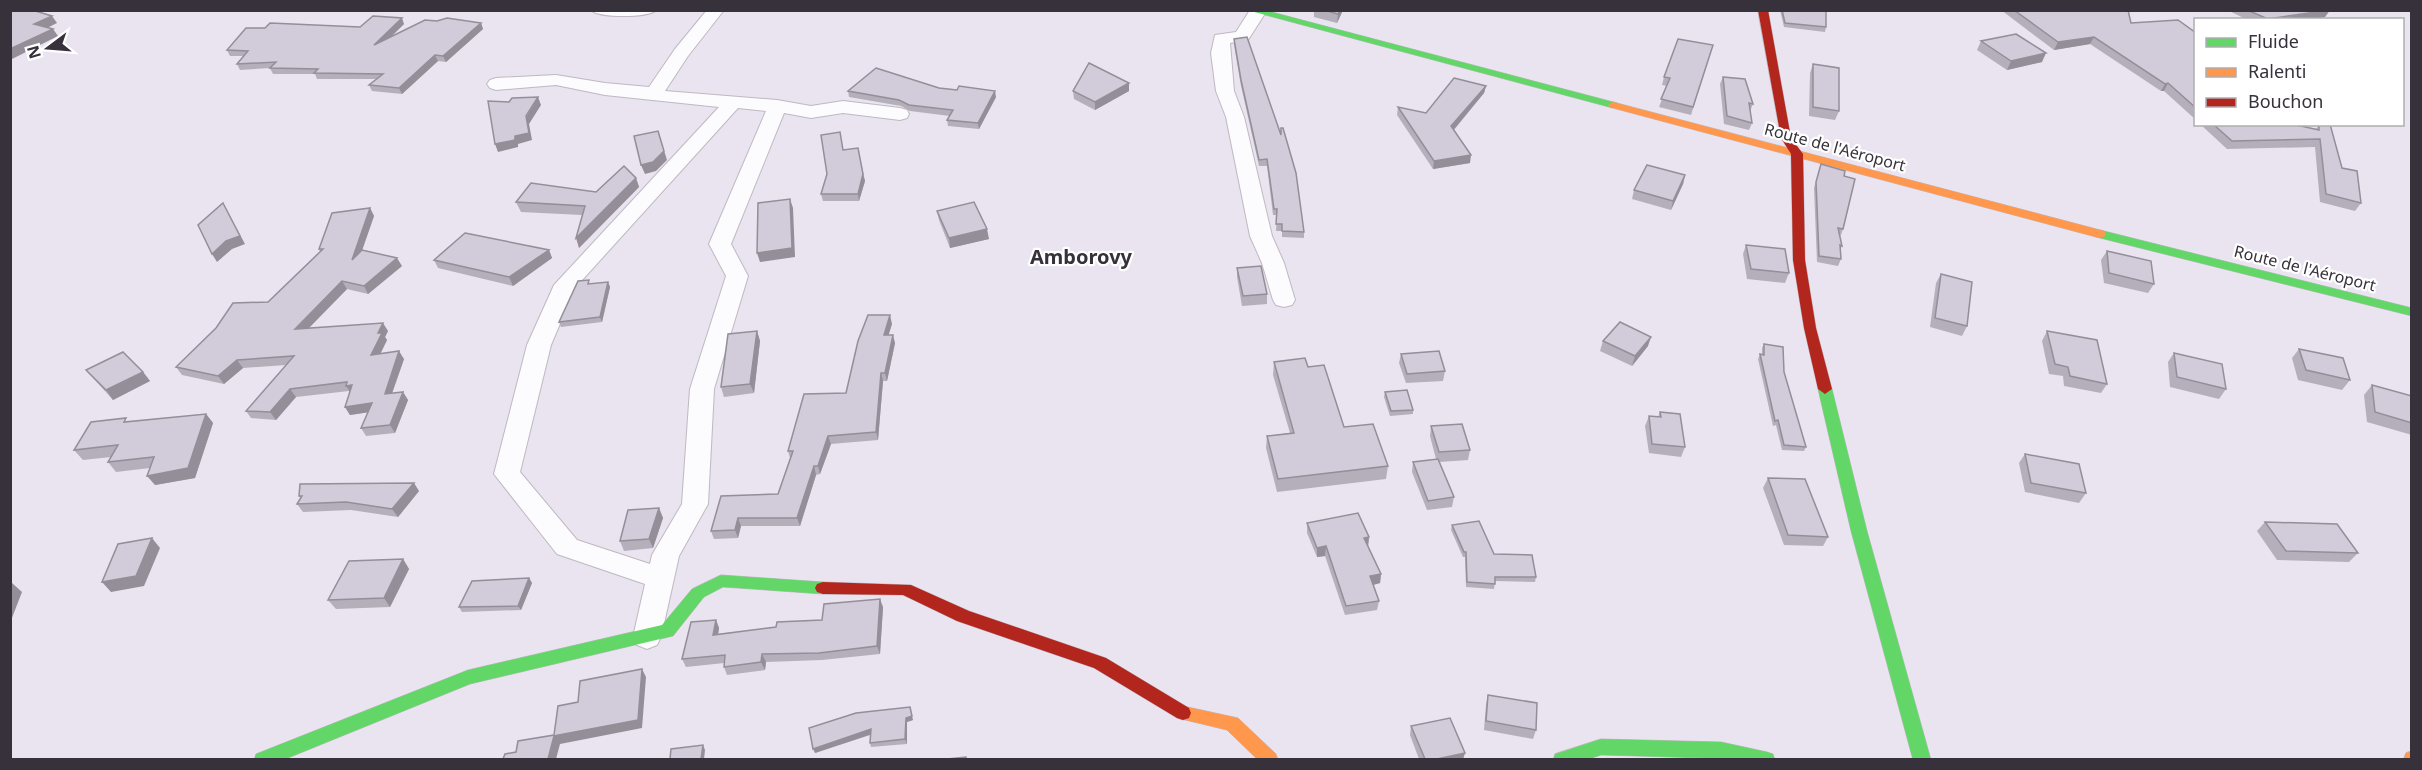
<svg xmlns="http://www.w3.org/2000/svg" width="2422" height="770" viewBox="0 0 2422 770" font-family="'Noto Sans',sans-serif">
  <rect width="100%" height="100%" fill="#eae3f0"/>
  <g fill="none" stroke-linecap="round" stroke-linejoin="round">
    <defs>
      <g id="street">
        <path d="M591,10H656C649,18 598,18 591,10Z"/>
        <path d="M707,10H724L688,56L665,91L777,100L811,106L843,101L900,108L907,110L909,114L907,118L900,120L843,113L811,118L784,113L731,244L748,276L714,389L708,504L679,556L661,637L657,645L647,649L637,645L633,637L645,584L557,554L494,474L527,345L554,285L719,107L605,95L556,85L496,90L490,88L487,84L490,80L496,78L556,75L605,83L649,87L675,49ZM738,108L766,111L709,244L726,276L690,389L682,504L652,555L650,564L577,540L520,472L551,345L575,288Z"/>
        <path d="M1250,10L1266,12L1248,40L1230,43L1234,91L1244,117L1272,236L1284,263L1295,300L1292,305L1284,307L1276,305L1273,300L1262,263L1250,236L1226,117L1216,91L1211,53L1215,35L1236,32Z"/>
      </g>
      <g id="fast">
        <path d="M1247,10H1264L1617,103L1618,105L1613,108L1609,107Z"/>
        <path d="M2100,230L2412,308V316L2096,237L2094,234L2096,231Z"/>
        <path d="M1825,384L1832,389L1867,531L1931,760H1913L1851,531L1818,389Z"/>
        <path d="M721,575L823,582L829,584L831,588L829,592L823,594L723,587L704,597L673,636L470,684L283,760H254L256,754L468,670L662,625L692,589Z"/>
        <path d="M1601,739L1721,742L1767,752L1773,754L1775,760L1601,755L1586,760H1553L1555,754Z"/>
      </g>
      <g id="slow">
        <path d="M1613,102L2104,231L2106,234L2104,237H2096L1609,107L1608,105Z"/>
        <path d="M1183,706L1238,718L1276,754L1278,760H1258L1227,730L1177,718L1175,713L1177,708Z"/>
        <path d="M2412,751V760H2403L2406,753Z"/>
      </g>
      <g id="jam">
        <path d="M1758,10H1768L1791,138L1803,154L1805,260L1816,328L1832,389L1825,394L1818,389L1804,328L1793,260L1791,154L1781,138Z"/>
        <path d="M823,582L911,585L969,611L1106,658L1189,708L1191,713L1189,718L1183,720L1177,718L1094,668L957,621L903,595L823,594L817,592L815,588L817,584Z"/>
      </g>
    </defs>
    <use href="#street" stroke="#beb9c2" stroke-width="2"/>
    <use href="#fast" stroke="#beb9c2" stroke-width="1"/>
    <use href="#slow" stroke="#beb9c2" stroke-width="1"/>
    <use href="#jam" stroke="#beb9c2" stroke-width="1"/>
    <use href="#street" fill="#fcfbfd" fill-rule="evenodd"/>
    <use href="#fast" fill="#63d668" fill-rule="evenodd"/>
    <use href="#slow" fill="#ff974d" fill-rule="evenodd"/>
    <use href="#jam" fill="#b3261e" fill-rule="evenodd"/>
  </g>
  <g fill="#b5afbb">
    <path d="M1314,10H1343L1337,23L1314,17Z"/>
    <path d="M1780,10H1826V27L1825,32L1784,27Z"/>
    <path d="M2001,10H2128L2131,23L2196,33V120L2164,91H2161L2090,44L2054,50Z"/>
    <path d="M2227,10H2330L2325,17L2310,20H2248Z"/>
    <path d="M481,23L483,29L446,62L438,61L402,94L372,91L369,85L376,79H317L315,74H273L270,68L240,70L237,64L243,56H230L227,50L360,27L404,24L391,37Z"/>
    <path d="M1234,39L1304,232V238L1282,237V231H1276L1277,215H1273L1267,166H1259L1241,86L1234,45Z"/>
    <path d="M1981,41L2042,62L2007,70L1977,50Z"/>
    <path d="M1713,45L1691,115L1659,107L1667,86L1662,85L1664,77Z"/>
    <path d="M1813,64L1839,111L1835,120L1809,116L1810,73Z"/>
    <path d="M1723,77L1753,104L1750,111L1752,123L1749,130L1724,124L1720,84Z"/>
    <path d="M1486,86L1484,93L1454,130L1470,163L1433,169L1397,115L1398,107L1426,113Z"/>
    <path d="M939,88L996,97L979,129L948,126L947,120L950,116L910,111L901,106L849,97L848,91Z"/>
    <path d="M1073,91H1129L1095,110L1074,99Z"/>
    <path d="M2200,124H2292L2316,129L2319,125L2361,203L2355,211L2320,202L2315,147L2227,149Z"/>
    <path d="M858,148L865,181L859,201H823L821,194L844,150Z"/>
    <path d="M1821,164L1844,176L1843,229L1841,235H1840L1842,246L1840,250L1841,259L1838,266L1817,262L1814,188Z"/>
    <path d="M1685,175L1683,184L1671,210L1632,199L1634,190Z"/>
    <path d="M636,178L639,187L579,248L582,215L521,212L516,202L596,192Z"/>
    <path d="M370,208L374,216L362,250L402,266L368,294L347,289L309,328L388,331L385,337L387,340L380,354L404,359L392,393L403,392L408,400L395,433L366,436L361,428L368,412L350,415L345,407L350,392L349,391L296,397L276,420L251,418L246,411L286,365L243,368L224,384L182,375L176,367L268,302L320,252L319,249Z"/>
    <path d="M937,211L989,239L950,248L939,220Z"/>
    <path d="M1746,245L1789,273L1785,283L1747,279L1743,254Z"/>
    <path d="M549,250L552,258L513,286L438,268L434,260Z"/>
    <path d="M2107,251L2154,284L2148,293L2104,283L2101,260Z"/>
    <path d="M1237,268L1267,294V304L1242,306L1237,277Z"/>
    <path d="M1941,274L1967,326L1962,336L1930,327L1936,283Z"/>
    <path d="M608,282L610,287L602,322L561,327L559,322L591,284Z"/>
    <path d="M892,324L888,335L895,343L887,381H883L878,440L831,444L820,474L816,475L800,526H741L738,538L714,539L711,531L778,494L790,458L788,451L846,393Z"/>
    <path d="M757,331L760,341L754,393L724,397L721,387Z"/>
    <path d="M2047,331L2107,384L2101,393L2064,386L2063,376L2049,374L2042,341Z"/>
    <path d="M1603,341L1648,346L1632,366L1600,351Z"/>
    <path d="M1764,344L1784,372L1806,447L1804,451L1782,450L1776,425L1773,426L1758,359L1760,354L1762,355V348Z"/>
    <path d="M2299,349L2350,380L2342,390L2298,380L2292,358Z"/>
    <path d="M2174,353L2226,389L2219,399L2170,387L2168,362Z"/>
    <path d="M1401,354L1445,371L1443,381L1406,383L1399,363Z"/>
    <path d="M1274,362L1308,367L1344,427L1388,466L1386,479L1277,492L1266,448L1267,436L1290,433L1273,375Z"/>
    <path d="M86,370L143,372L150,381L113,400Z"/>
    <path d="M2372,385L2412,396V435L2367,422L2364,395Z"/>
    <path d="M1385,392L1413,410V414L1390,416L1384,397Z"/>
    <path d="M1660,412L1685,447L1681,457L1649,453L1645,426L1649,416L1658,417Z"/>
    <path d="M206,414L213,423L195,478L155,485L150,468L116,472L108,462L111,457L83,460L74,450L129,422Z"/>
    <path d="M1431,426L1470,450L1468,460L1439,462L1454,497L1452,507L1427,510L1412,472L1413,462L1436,459L1430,436Z"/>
    <path d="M2025,454L2086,493L2079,503L2025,492L2019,463Z"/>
    <path d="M1768,478L1828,537L1823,546L1784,545L1763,488Z"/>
    <path d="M419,491L398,517L351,510L303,512L297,504L301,498L299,496Z"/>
    <path d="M659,508L663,518L653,548L624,551L620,541Z"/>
    <path d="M2265,522L2358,553L2349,562L2277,560L2257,531Z"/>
    <path d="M1307,523L1369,537L1368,546L1381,574L1380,583L1373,585L1379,601L1377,610L1345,615L1325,556L1317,557L1307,533Z"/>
    <path d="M1452,525L1494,554L1536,577L1535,582L1495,581L1494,589L1466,587L1465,557H1463L1451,530Z"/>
    <path d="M403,559L409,569L390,607L336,609L328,600Z"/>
    <path d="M529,578L532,583L521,610L462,612L459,607Z"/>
    <path d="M883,607L880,654L822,660L766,662L765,670L727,675L724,667V663L686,667L682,659L716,620L719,628L718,634L776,627L822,620Z"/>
    <path d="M1488,695L1536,730L1533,739L1484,730L1486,704Z"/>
    <path d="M856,713L913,720L907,722V744L871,747L870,743V735L815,753Z"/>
    <path d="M1411,726L1465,753L1463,759H1419L1410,735Z"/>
  </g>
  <g fill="#938e98">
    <path d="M1340,10H1343L1337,23L1338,14Z"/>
    <path d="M2330,10L2325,17L2310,20H2268Z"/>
    <path d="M52,16L57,23L39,32L34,24Z"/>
    <path d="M402,18L404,24L376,51L374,45Z"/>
    <path d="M481,23L483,29L446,62L443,56Z"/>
    <path d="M53,29L58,36L10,60V49Z"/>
    <path d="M2094,37L2090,44L2054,50L2058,42Z"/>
    <path d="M2046,53L2042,62L2007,70L2011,61Z"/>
    <path d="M435,55L438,61L402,94L399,88Z"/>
    <path d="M1129,83V91L1095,110V102Z"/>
    <path d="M2168,83L2164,91H2161L2165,84Z"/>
    <path d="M1486,86L1484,93L1450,134L1451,126Z"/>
    <path d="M995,91L996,97L979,129L978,123Z"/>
    <path d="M538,97L541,105L529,124L532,140L518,144V147L498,152L495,144L515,136Z"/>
    <path d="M658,131L667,160L656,171L645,174L641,165Z"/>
    <path d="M1471,155L1470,163L1433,169L1434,161Z"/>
    <path d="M863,174L865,181L859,201L858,194Z"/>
    <path d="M1685,175L1683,184L1671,210L1673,201Z"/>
    <path d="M636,178L639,187L579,248L576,238Z"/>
    <path d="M790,199L793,208L795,257L760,262L757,253Z"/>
    <path d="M223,203L245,244L232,249L217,262L212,254L226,241Z"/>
    <path d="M370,208L374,216L356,268L352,260Z"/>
    <path d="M987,229L989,239L950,248L949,238Z"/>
    <path d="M549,250L552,258L513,286L509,277Z"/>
    <path d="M397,258L402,266L368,294L364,286Z"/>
    <path d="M342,281L347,289L300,337L295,329Z"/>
    <path d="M608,282L610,287L602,322L600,317Z"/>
    <path d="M890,315L892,324L886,343L884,335Z"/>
    <path d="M383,323L388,331L385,337L387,340L376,363L371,355L378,333Z"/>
    <path d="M757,331L760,341L754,393L750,384Z"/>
    <path d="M893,335L895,343L887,381L885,373Z"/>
    <path d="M1651,337L1648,346L1632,366L1635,356Z"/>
    <path d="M399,351L404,359L389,402L385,394Z"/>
    <path d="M237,360L243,368L224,384L218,376Z"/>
    <path d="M143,372L150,381L113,400L106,390Z"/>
    <path d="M881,373L883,381L878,440L876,432Z"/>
    <path d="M352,385L351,393L346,386Z"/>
    <path d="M290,389L296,397L276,420L270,412Z"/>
    <path d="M403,392L408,400L395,433L390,425Z"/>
    <path d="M372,403L377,411L350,415L345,407Z"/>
    <path d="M206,414L213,423L195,478L155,485L147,476Z"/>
    <path d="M828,436L831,444L820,474L818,466Z"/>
    <path d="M814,466L816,475L800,526L797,518Z"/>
    <path d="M414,483L419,491L398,517L392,509Z"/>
    <path d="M659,508L663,518L653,548L649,539Z"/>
    <path d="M738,518L741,526L738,538L735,530Z"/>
    <path d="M1369,537L1368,547L1364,538Z"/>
    <path d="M152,538L160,548L144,586L111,592L102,582Z"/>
    <path d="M1326,546L1325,556L1317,557V548Z"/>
    <path d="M403,559L409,569L390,607L384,598Z"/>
    <path d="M1381,574L1380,583L1369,586L1370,576Z"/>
    <path d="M529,578L532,583L521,610L518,606Z"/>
    <path d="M12,583L22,592L10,623V587Z"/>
    <path d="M880,599L883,607L880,654L877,646Z"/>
    <path d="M716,620L719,628L717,643L713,635Z"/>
    <path d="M762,654L766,662L765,670L761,662Z"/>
    <path d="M642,669L646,677L642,728L560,744L556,759H548L554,736Z"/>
    <path d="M910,707L913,720L907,722V744L905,739L906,718Z"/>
    <path d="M871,729L872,734L815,753L813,749Z"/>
    <path d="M703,745L705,750L704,759H701Z"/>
    <path d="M1465,753L1463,759H1437Z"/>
  </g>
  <g fill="#d2cbd9" stroke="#938e98" stroke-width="1.5">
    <path d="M10,10H32L52,16L34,24L53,29L10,49Z"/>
    <path d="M1324,10H1340L1338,14Z"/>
    <path d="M1782,10H1826V27L1785,23Z"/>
    <path d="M2014,10H2128L2131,23L2178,20L2196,33V108L2168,83L2165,84L2094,37L2058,42Z"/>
    <path d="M2247,10H2329L2268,19Z"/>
    <path d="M373,16L402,18L374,45L425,20L437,21L447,18L481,23L443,56L435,55L399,88L369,85L383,74L314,73L318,69L270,68L276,62L237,64L248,51L227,50L246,28H265L270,23L360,27Z"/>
    <path d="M2016,34L2046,53L2011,61L1981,41Z"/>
    <path d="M1247,37L1281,135V128H1283L1296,173L1304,232L1282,231V224H1276L1277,209H1274L1267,159L1259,160L1241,80L1234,39Z"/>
    <path d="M1678,39L1713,45L1693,107L1661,99L1670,78L1664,77Z"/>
    <path d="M1089,63L1129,83L1095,102L1073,91Z"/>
    <path d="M1813,64L1839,68V111L1813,107Z"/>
    <path d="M876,68L939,88L957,90L959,86L995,91L978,123L947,120L953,110L909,105L899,100L848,91Z"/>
    <path d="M1723,77L1745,79L1753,104L1749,103L1752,123L1727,116Z"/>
    <path d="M1454,78L1486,86L1451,126L1471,155L1434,161L1398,107L1426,113Z"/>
    <path d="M538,97L526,116L529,133L515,136V140L495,144L488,101L509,102L512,98Z"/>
    <path d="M2213,124H2292L2319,130V125L2330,124L2342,168L2357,171L2361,203L2326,194L2320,139L2232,141Z"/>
    <path d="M658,131L664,151L653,162L641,165L634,136Z"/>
    <path d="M840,132L843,150L858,148L863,174L858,194H821L827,174L821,135Z"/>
    <path d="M1821,164L1845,171L1844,176L1855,179L1843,229L1838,228L1842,246L1840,245L1841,259L1819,256L1816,182Z"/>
    <path d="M1647,165L1685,175L1673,201L1634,190Z"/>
    <path d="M624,166L636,178L576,238L585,206L516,202L531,183L596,192Z"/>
    <path d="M790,199L792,248L757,253L758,203Z"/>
    <path d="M974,202L987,229L949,238L937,211Z"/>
    <path d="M223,203L240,236L226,241L212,254L198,225Z"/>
    <path d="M370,208L352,260L362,250L397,258L364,286L342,281L295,329L383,323L378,333H382L371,355L399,351L385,394L403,392L390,425L361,428L372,403L345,407L352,385L346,386L347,382L290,389L270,412L246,411L294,356L237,360L218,376L176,367L216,328L233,303L268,302L323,249H319L332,213Z"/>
    <path d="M465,233L549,250L509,277L434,260Z"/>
    <path d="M1746,245L1785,249L1789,273L1751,269Z"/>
    <path d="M2107,251L2151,261L2154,284L2109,273Z"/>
    <path d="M1261,266L1267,294L1243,296L1237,268Z"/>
    <path d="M1941,274L1972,282L1967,326L1935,318Z"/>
    <path d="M589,280L588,284L608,282L600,317L559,322L578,281Z"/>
    <path d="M868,315H890L884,335H893L885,373H881L876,432L828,436L818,466H814L797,518H738L735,530L711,531L721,496L778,494L793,451H788L804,394L846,393L858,341Z"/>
    <path d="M1620,322L1651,337L1635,356L1603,341Z"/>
    <path d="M757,331L750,384L721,387L728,334Z"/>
    <path d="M2047,331L2097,340L2107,384L2070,376L2068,367L2055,364Z"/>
    <path d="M1764,344L1783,347L1784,372L1806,447L1784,445L1778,420L1775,421L1760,354L1764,355Z"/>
    <path d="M2299,349L2343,358L2350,380L2306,370Z"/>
    <path d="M1439,351L1445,371L1407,374L1401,354Z"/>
    <path d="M123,352L143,372L106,390L86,370Z"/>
    <path d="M2174,353L2222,364L2226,389L2177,377Z"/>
    <path d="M1305,358L1308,367L1324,365L1344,427L1373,424L1388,466L1278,479L1267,436L1294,433L1274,362Z"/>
    <path d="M2372,385L2412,396V423L2375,412Z"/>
    <path d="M1407,390L1413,410L1391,411L1385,392Z"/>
    <path d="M1660,412L1680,414L1685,447L1652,444L1649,416L1661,417Z"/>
    <path d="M206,414L188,468L147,476L154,457L108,462L118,445L74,450L91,422L126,418L124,422Z"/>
    <path d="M1462,424L1470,450L1439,452L1431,426Z"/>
    <path d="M2025,454L2079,464L2086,493L2031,483Z"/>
    <path d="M1438,459L1454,497L1428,501L1413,462Z"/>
    <path d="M1768,478L1805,479L1828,537L1788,535Z"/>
    <path d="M414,483L392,509L346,502L297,504L302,496H299L300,484Z"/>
    <path d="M659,508L649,539L620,541L628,510Z"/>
    <path d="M1358,513L1369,537L1364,538L1381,574L1370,576L1379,601L1346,606L1326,546L1317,548L1307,523Z"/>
    <path d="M1479,521L1494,554L1532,555L1536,577H1495V584L1467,582L1466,552H1464L1452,525Z"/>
    <path d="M2265,522L2337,524L2358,553L2286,551Z"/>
    <path d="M152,538L136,576L102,582L118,544Z"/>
    <path d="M403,559L384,598L328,600L349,561Z"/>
    <path d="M529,578L518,606L459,607L472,581Z"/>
    <path d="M880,599L877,646L819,653L762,654L761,662L724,667L725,655L682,659L691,622L716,620L713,635L776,627L777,622L822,620L824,604Z"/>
    <path d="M642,669L638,720L554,736L548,759H503L505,754L516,752L518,741L554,735L558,706L578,702L580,681Z"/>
    <path d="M1488,695L1537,703L1536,730L1486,721Z"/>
    <path d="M910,707L912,716L906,718L905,739L870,743L871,729L813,749L809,728L856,713Z"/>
    <path d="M1450,718L1465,753L1437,759H1425L1411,726Z"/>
    <path d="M703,745L701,759H670L671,749Z"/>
    <path d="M966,757V759H947Z"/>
  </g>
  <g text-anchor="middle" stroke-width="4.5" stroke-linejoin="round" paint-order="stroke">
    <g font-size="16" fill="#36313a" stroke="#fff">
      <text transform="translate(1835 147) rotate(15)" y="6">Route de l'Aéroport</text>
      <text transform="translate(2305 268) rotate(14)" y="6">Route de l'Aéroport</text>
    </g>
    <g font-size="20" font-weight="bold" fill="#36313a" stroke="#fff">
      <text x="1081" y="264">Amborovy</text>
    </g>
  </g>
  <rect width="2422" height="770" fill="none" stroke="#36313a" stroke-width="24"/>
  <rect x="2194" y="18" width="210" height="108" fill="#ffffff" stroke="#afadb0" stroke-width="1.5"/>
  <rect x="2206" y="38" width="30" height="9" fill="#63d668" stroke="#afadb0" stroke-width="1.5"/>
  <text x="2248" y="48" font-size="18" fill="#36313a">Fluide</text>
  <rect x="2206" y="68" width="30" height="9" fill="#ff974d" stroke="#afadb0" stroke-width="1.5"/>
  <text x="2248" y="78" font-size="18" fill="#36313a">Ralenti</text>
  <rect x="2206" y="98" width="30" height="9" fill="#b3261e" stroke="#afadb0" stroke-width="1.5"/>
  <text x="2248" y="108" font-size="18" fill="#36313a">Bouchon</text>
  <g transform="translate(48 48) rotate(254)" stroke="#ffffff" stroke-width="4.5" paint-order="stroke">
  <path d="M0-4.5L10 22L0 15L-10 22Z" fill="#36313a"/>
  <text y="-9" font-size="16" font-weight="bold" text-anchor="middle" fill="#36313a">N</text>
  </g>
</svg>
